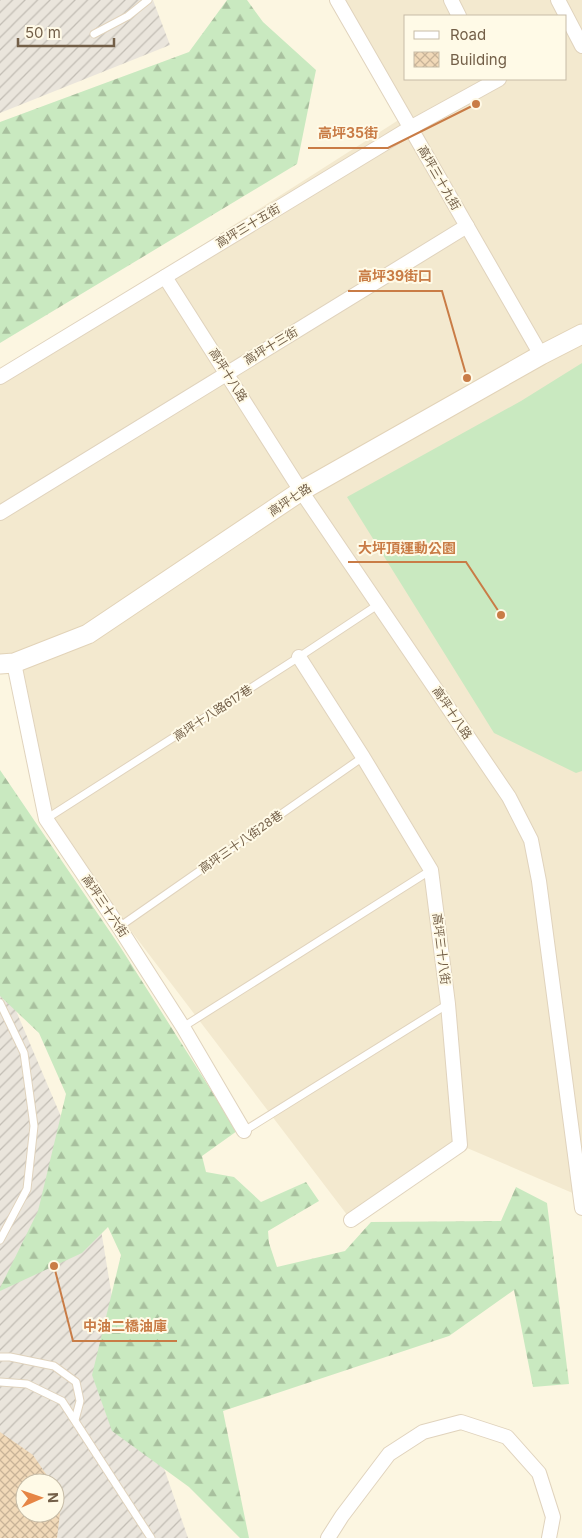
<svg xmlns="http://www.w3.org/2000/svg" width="582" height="1538" viewBox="0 0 582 1538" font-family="Inter,'Noto Sans TC',sans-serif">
  <defs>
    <pattern id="industrial-furrows" width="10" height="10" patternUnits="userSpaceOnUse" patternTransform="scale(1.25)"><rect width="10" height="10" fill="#eae5dc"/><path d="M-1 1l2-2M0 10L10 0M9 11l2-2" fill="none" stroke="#c2bdb4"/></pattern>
    <pattern id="forest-firs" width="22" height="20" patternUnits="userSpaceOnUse" patternTransform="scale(1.25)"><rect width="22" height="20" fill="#c9e9c0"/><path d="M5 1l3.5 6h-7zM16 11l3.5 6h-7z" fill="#a8c09e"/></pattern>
    <pattern id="building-cross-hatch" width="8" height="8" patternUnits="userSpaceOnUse" patternTransform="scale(1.25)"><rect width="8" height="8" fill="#f1d9b8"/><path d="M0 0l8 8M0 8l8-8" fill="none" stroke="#c8b398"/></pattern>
  </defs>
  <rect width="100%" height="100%" fill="#fcf6e1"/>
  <path fill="#f3e9cf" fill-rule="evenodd" d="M343,0H582V1197L460,1145L351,1220L46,819L14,664L0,659V374L408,114ZM406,16H566V79H406Z"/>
  <g fill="url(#industrial-furrows)" fill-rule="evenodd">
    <path d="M0,0H153L170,45L0,113Z"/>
    <path d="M0,973L96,1199L118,1334L188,1538H0ZM25,1483H55V1513H25Z"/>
  </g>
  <g fill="url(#forest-firs)">
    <path d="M227,0H247L263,22L316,70L297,164L0,343V122L189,52Z"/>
    <path d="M0,770L119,945L237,1131L202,1156L206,1172L234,1177L261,1202L306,1182L319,1201L268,1231L269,1243L277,1267L345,1251L371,1222L501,1221L516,1187L547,1203L569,1384L533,1387L514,1290L449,1336L223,1411L249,1538H240L189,1487L112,1431L92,1375L121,1255L108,1227L82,1253L0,1291V1288L38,1211L66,1094L39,1033L0,996Z"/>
  </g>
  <path fill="#c9e9c0" d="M582,363V771L576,773L494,733L347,497L521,401Z"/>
  <path fill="url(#building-cross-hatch)" d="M0,1432L33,1455L52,1483H25V1513H60L57,1538H0Z"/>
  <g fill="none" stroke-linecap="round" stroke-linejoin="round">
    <defs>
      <g id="lane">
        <path d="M94,34L128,16L148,0"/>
        <path d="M46,819L299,657L379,604"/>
        <path d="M119,927L363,757"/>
        <path d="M0,1003L24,1053L34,1126L27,1189L0,1240"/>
        <path d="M183,1027L431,870"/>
        <path d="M244,1131L448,1004"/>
        <path d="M0,1357H10L54,1366L76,1382L80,1401L75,1420"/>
        <path d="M0,1382L27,1384L62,1401L151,1538"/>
      </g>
      <g id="street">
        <path d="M337,0L541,355"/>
        <path d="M451,0L459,16"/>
        <path d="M558,0L582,46"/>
        <path d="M165,277L301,491L509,797L531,840L539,881L582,1208"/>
        <path d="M0,377L410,128L499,79"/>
        <path d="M0,513L467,226"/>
        <path d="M299,657L363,757L431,870L448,1004L460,1145L351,1220"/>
        <path d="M14,663L46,819L119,927L183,1027L244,1131"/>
        <path d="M328,1538L342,1516L389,1454L423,1432L461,1422L507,1437L539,1473L553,1517L549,1538"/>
      </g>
      <path id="secondary" d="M0,664L14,663L88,634L301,491L541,355L582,334"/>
    </defs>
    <use href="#lane" stroke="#e0d3bd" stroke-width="9"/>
    <use href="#street" stroke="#e0d3bd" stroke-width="16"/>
    <use href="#secondary" stroke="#e2d3b8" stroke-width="21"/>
    <use href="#lane" stroke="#fff" stroke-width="7"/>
    <use href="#street" stroke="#fff" stroke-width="14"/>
    <use href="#secondary" stroke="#fff" stroke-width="19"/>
  </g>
  <g text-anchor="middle" stroke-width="4" stroke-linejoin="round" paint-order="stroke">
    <g font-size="12" fill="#735f48" stroke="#fffae7">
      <text transform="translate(439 178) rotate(60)" y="4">高坪三十九街</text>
      <text transform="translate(248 226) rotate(-31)" y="4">高坪三十五街</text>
      <text transform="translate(271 346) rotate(-31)" y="4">高坪十三街</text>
      <text transform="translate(228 375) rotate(58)" y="4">高坪十八路</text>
      <text transform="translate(290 500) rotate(-33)" y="4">高坪七路</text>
      <text transform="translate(213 713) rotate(-33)" y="4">高坪十八路617巷</text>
      <text transform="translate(452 713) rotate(56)" y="4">高坪十八路</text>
      <text transform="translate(241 842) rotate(-35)" y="4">高坪三十八街28巷</text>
      <text transform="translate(105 906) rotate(56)" y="4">高坪三十六街</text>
      <text transform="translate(441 949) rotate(83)" y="4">高坪三十八街</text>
    </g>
  </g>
  <path fill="none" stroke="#c97c46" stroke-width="2" d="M476 104L388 148H308M467 378L442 291H348M501 615L466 562H348M54 1266L73 1341H177"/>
  <g fill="#c97c46" stroke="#fffae7" stroke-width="2">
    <circle cx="476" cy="104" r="5"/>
    <circle cx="467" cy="378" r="5"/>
    <circle cx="501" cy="615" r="5"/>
    <circle cx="54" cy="1266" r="5"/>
  </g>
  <g font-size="14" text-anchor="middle" font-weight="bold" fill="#c97c46" stroke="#fffae7" stroke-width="4" stroke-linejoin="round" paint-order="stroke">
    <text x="348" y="138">高坪35街</text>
    <text x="395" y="281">高坪39街口</text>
    <text x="407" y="553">大坪頂運動公園</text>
    <text x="125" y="1331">中油二橋油庫</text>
  </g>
  <rect x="404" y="15" width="162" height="65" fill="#fffae7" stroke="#c7bca7"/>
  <rect x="414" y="31" width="25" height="8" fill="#ffffff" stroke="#c7bca7"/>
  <text x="450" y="40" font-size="15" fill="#735f48">Road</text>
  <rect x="414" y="52" width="25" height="15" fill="url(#building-cross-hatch)" stroke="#c7bca7"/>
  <text x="450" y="65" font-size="15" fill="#735f48">Building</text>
  <g transform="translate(40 1498) rotate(88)"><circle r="24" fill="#fffae7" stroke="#c7bca7"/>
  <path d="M0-4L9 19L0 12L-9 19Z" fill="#e68545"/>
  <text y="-8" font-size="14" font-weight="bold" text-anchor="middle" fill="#735f48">N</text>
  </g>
  <path d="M18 38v8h96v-8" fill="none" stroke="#735f48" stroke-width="2.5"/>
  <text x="25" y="38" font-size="15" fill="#735f48" stroke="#fffae7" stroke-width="4" paint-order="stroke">50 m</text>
</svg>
